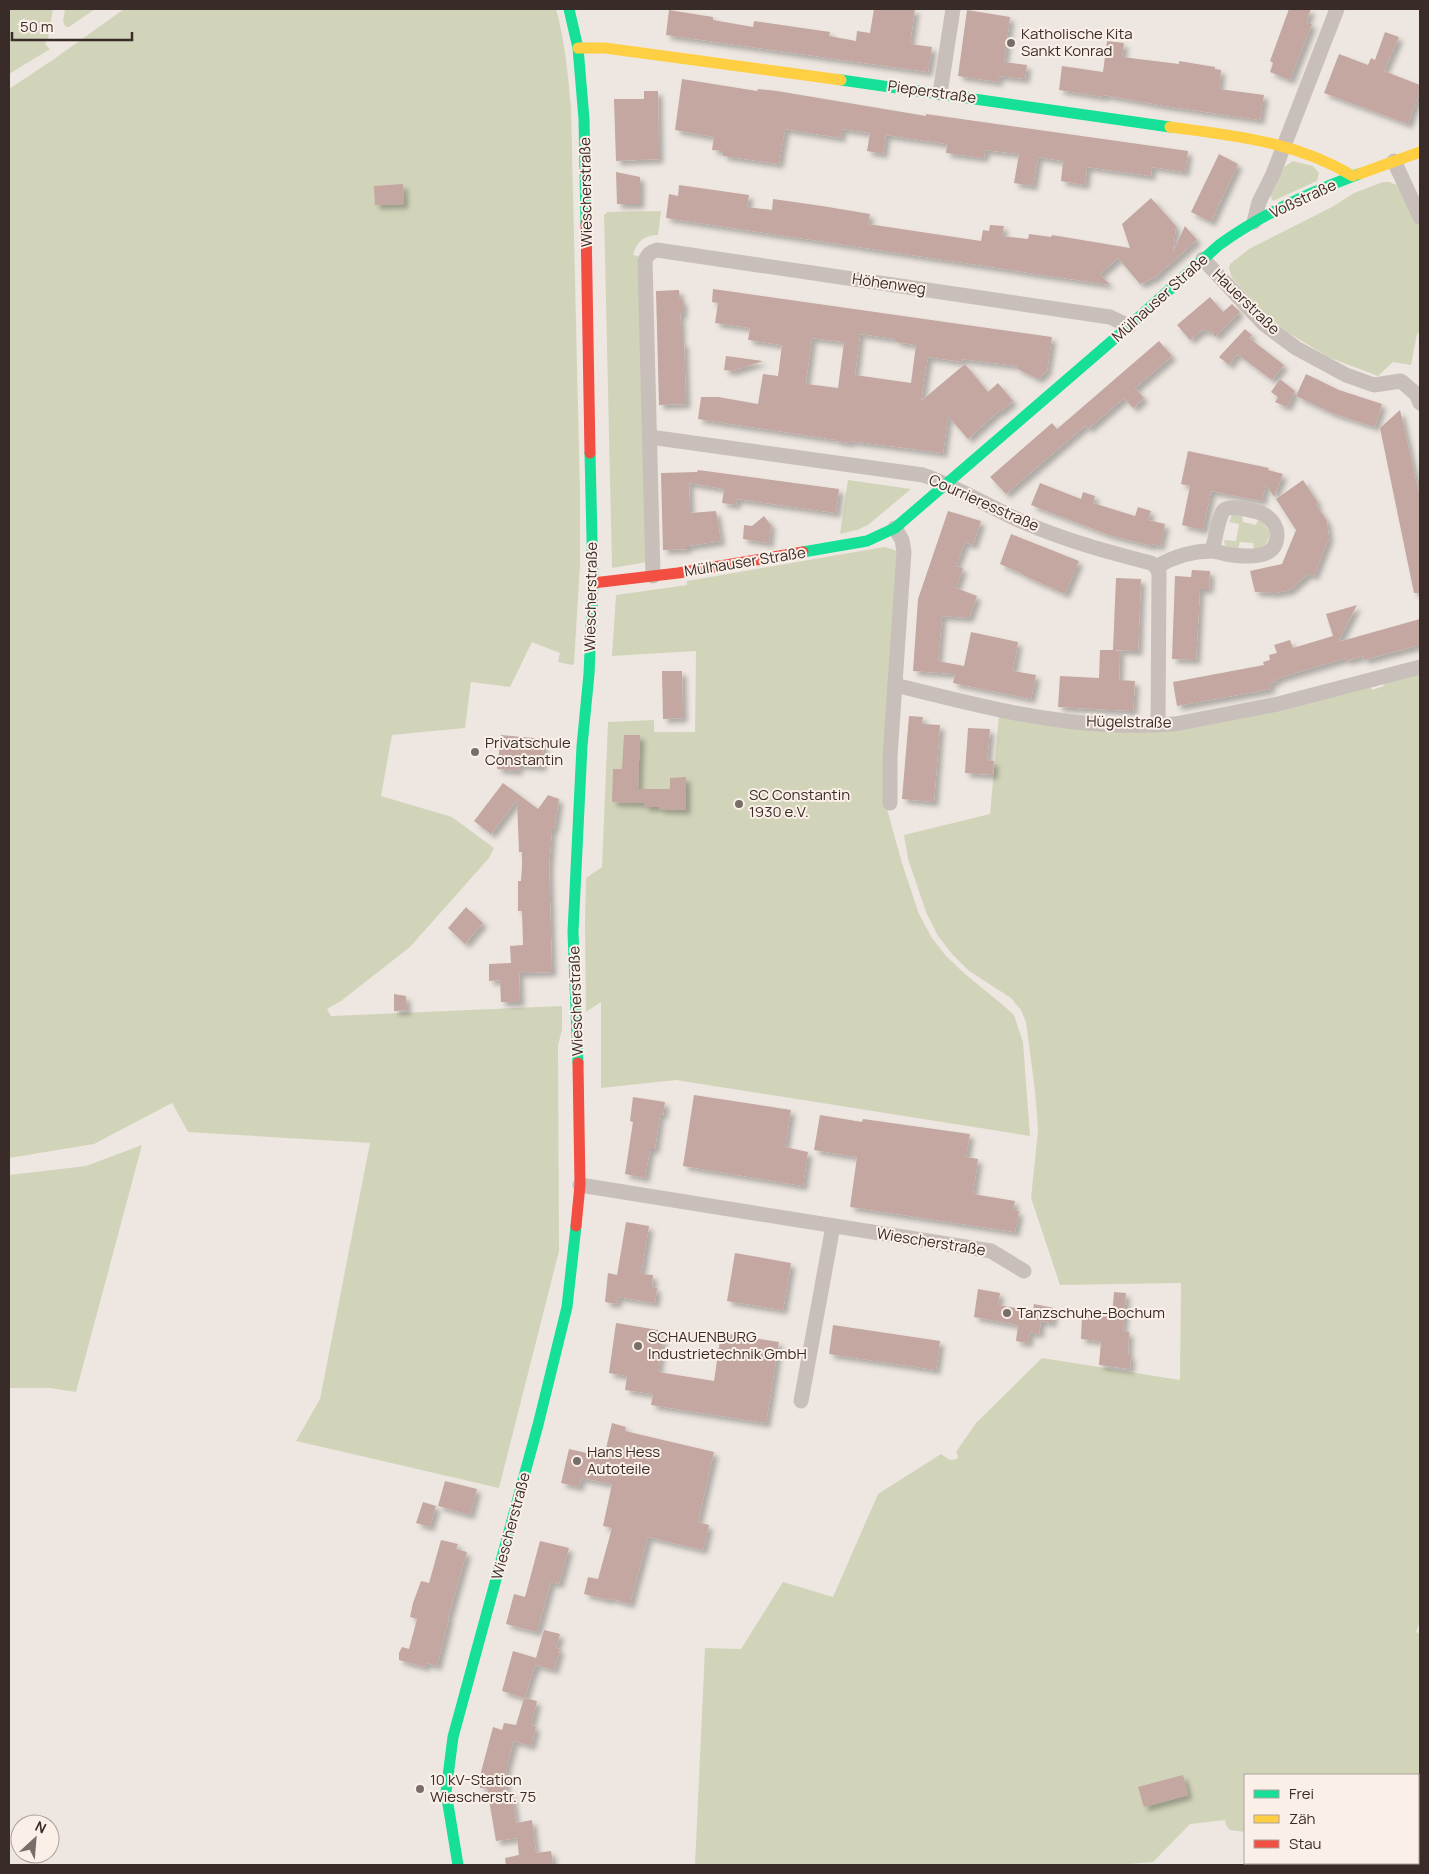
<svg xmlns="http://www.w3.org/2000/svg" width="1429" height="1874" viewBox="0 0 1429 1874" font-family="Manrope,sans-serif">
  <defs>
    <filter id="shadow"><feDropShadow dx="4.5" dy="4.5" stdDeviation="2.5" flood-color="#0004"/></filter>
  </defs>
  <rect width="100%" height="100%" fill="#eee7e1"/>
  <g fill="#d2d4ba">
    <path d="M9,9H53L48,39L45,44L50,49L9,74Z"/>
    <path d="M65,9H95L69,27H66L63,22Z"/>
    <path d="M124,9H556C565,41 568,74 571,108L580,494V565L574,664L572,665L558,662L560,653L532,642L510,687L471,682L465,728L392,735L381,796L452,817L494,848L489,858L410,947L341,1001L327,1009L331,1016L562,1006V1030L558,1045L559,1251L499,1488L296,1441L320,1399L370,1143L188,1132L172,1103L94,1144L9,1158V89L54,59Z"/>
    <path d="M1293,161L1313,166L1319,173L1317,181L1273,201L1270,195L1284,167Z"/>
    <path d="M1383,182H1389L1397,185L1403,191L1420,224V333L1417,334L1411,365L1393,362L1378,376L1328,357L1287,332L1261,310L1232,278L1229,268L1230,264L1249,249L1332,207L1354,193Z"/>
    <path d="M661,211L658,235C644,235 636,242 633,255L638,256L643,369L647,562L612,568L604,214H606L607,212Z"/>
    <path d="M848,480L911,489L868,525L857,530L840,534Z"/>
    <path d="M1232,515H1242L1243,522L1256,525L1258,520L1262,521L1269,531C1270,541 1265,548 1254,549L1253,543L1240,542L1238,549L1225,546L1224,540L1236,541L1239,524L1229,522Z"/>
    <path d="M884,547L895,550L898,554L887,809L902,863L919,914L932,938L946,956L965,974L1003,1005L1014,1015L1023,1042L1030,1136L676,1080L601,1088V1002L586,1012L585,924L586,878L602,867L608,722L654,720V732H695L696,651L612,656L616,595L687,585V581Z"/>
    <path d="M1420,671V1621L1416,1632L1420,1634V1859H1418V1775H1245V1832L1230,1830L1226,1825L1225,1820L1190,1824L1153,1862L1116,1865H695L705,1648L741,1649L783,1582L833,1597L878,1494L941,1454L950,1460L957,1459L958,1456L956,1452L976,1423L1042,1358L1180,1380L1181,1283L1060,1285L1031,1198L1038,1130L1035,1091L1026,1022L1021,1010L1011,998L969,971L952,954L938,936L926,912L908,859L904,835L990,814L999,716L1116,730L1370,683L1372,690L1384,686L1382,679Z"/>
    <path d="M142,1145L76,1392L50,1388H9V1175L86,1166Z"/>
  </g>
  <g fill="#c4a7a1" fill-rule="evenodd" filter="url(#shadow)">
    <path d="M874,9H915L910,44L932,47L928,72L666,35L669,10L713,17V20L753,27L754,21L830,32L829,36L856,41L857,31L870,33Z"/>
    <path d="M1289,9H1311L1306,22L1312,24L1290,80L1270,72L1273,63L1270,61Z"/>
    <path d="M967,10L1010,17L1004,62L1027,65L1025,79L999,76L998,82L958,76Z"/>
    <path d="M1385,32L1399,37L1384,71L1420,85V91L1408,124L1324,93L1339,54L1368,65L1371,58L1375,60Z"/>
    <path d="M1107,41L1124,43L1122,57L1179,64V61L1215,67V69L1221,70L1219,89L1264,95L1260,120L1165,106L1104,95V97L1059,90L1062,66L1103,72Z"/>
    <path d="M682,79L757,91L758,89L777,91L926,116V114L1188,151L1185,172L1152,167L1151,176L1087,167L1085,185L1061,181L1063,161L1038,157L1033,186L1014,183L1019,154L985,150L984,158L946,153L947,144L886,135L883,154L867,151L870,133L842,129L841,138L785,129L779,164L723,156V151L712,150L714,137L675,130Z"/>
    <path d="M644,91H658L659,159L616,161L614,99H644Z"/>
    <path d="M1219,154L1238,164L1211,222L1191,212Z"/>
    <path d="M616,172L640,177V204H617Z"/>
    <path d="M403,184L404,204L375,205L374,186Z"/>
    <path d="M679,185L749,195L747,207L772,210L773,199L822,206L870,214L868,224L981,241L983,230L989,231L990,225L1004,226L1002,236L1028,239L1029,234L1051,237L1052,235L1130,248L1122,224L1151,198L1176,226L1173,251L1185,226L1197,240L1154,278L1140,284L1118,258L1100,274L1110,285L666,218L669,194L678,196Z"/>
    <path d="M713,289L1052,337L1047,371L1038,379L1016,368L1018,366L961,359L963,362L928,357L921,401L965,364L988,392L998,383L1013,401L1000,412L999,411L968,439L948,416L943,453L851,441V443L836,441L837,440L698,419L701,397H718L758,404L763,374L778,376L782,345L748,340L750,328L715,323L718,303L712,302ZM860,334L896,339V342L916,345L911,383L855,375ZM812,338L844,342L838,388L807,384L806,382Z"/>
    <path d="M679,290L680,300H683V314H680L681,328V342H684L686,404L659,405L656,291Z"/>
    <path d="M1210,297L1223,312L1232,304L1240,312L1215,337L1212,332L1202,330L1190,340L1177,325Z"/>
    <path d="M1245,329L1252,335L1249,338L1284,365L1272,380L1237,354L1229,365L1219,357Z"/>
    <path d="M1159,341L1172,356L1135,388L1144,398L1133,408L1124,398L1088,429L1086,425L1006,494L990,477L1052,423L1057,429Z"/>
    <path d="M726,356L763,361L733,371L724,370Z"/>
    <path d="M1306,374L1339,390L1382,404L1375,427L1332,413L1296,396Z"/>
    <path d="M1280,379L1295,391L1287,407L1275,402L1278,397L1271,392Z"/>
    <path d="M1400,410L1420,498V593H1414L1380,428Z"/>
    <path d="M1188,451L1269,468L1268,470L1283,474L1274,497L1266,484L1262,501L1211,491L1203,530L1182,525L1190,486L1181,484Z"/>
    <path d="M698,470L839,489L836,513L737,499L736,505L722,503L724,489L689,483L690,513L716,511L721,541L687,546V549L663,550L661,473L697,472Z"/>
    <path d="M1303,480L1318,503L1316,505L1327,521L1329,538L1314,576L1308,574L1290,590L1275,593L1255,592L1250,571L1282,564L1296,530L1276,499Z"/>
    <path d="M1040,483L1081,499L1083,492L1095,496L1093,503L1135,516L1138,507L1151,511L1148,520L1165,524L1160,546L1152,544V546L1109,535L1031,505Z"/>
    <path d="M948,511L981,521L973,545L965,542L956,566L963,568L956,588L977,596L969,618L942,616L938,661L964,666L971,632L1018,642L1013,671L1036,675L1031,699L953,683L955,674L913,671L918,599Z"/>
    <path d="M764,516L771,525L769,543L743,539L744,525L752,526Z"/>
    <path d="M1011,534L1079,561L1065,594L1023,575V574L1000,564Z"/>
    <path d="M1192,570L1210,571L1209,589H1200L1196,660L1172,659L1175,576L1191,577Z"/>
    <path d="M1116,578L1141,579L1138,651L1114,650L1120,651L1119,680L1135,681L1133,711L1058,707L1060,676L1099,678L1100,650H1113Z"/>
    <path d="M1357,605L1338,642L1420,619V645L1364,660L1363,656L1346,661V658L1299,672L1276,679L1277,681L1270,683L1271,689L1177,706L1173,682L1264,665L1263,662L1270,660L1269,655L1277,653L1274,645L1290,640L1293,648L1333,636L1326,614Z"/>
    <path d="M662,671H682L683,718L663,719Z"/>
    <path d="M909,716L923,717L922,724L940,725L934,802L902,799Z"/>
    <path d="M968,728L990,729L987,761H994L993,775L965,773Z"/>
    <path d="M501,735L544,739L542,767L519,765L518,771L497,769Z"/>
    <path d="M624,735H640L638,789H670V778L686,777V810L659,809V807H644L645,803L612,802L613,769H622Z"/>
    <path d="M503,783L538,809L548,795L559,799L554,829H552L549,866L552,972L519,973L520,1002H501L500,980L489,981V964L511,963L510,946L523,945L522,911H518V881H521L522,866V852H519L517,800L491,834L474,821Z"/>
    <path d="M466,907L483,923L465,944L448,928Z"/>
    <path d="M394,994L406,996L407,1010L394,1011Z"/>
    <path d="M694,1095L791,1110L785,1147L808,1152L803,1186L683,1166Z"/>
    <path d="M633,1097L665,1102L663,1115L660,1114L655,1149H650L645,1178L625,1174L633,1122L630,1121Z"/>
    <path d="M820,1115L862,1122L863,1119L970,1134L966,1157L978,1159L973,1194L1015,1201L1013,1210L1019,1211L1015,1232L850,1207L857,1157L814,1150Z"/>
    <path d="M626,1222L649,1226L641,1274L653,1275L652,1287L657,1288L655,1303L618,1297L617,1304L605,1302L608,1273L617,1275Z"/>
    <path d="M735,1253L791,1263L783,1310L727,1301Z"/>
    <path d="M978,1289L1000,1293L998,1305L1033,1311L1034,1304L1054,1308L1052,1323L1041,1321L1039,1334L1030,1332L1028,1343L1016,1341L1018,1325L974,1317Z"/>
    <path d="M1114,1292L1126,1293L1123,1331L1129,1332L1128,1355H1131L1130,1369L1099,1365L1101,1341L1081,1339L1082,1315L1112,1317Z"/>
    <path d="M616,1323L658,1330L657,1339H663L658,1372L714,1381L721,1333L779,1342L766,1423L651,1405L653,1394L625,1390L627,1376L609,1373Z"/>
    <path d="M833,1325L940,1341L936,1370L829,1354Z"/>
    <path d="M612,1423L626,1427L625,1431L714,1452L698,1522L709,1525L703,1550L648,1537L630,1604L609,1598V1600L584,1594L588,1577L598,1579L612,1528L603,1526L612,1484L581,1478L579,1487L561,1483L569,1449L604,1457Z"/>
    <path d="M445,1481L477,1489L470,1515L438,1506Z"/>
    <path d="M423,1502L436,1506L430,1527L416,1523Z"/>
    <path d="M441,1540L458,1544L456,1549L467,1552L448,1618H449L437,1666L426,1663L425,1667L399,1660V1653L402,1647L409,1649L417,1619L410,1617L413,1603L421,1581L429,1583Z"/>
    <path d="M540,1541L569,1548L559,1584L551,1582L537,1632L506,1624L514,1594L525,1597Z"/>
    <path d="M544,1630L560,1634L556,1648L560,1649L554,1670L536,1665L531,1677L525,1698L502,1691L513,1651L536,1658Z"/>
    <path d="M524,1698L537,1701L531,1725L536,1727L531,1746L514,1741L507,1766L505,1796L512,1794L516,1823L532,1820L536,1853L551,1851L553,1865H506L505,1858L519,1855L517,1838L496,1841L487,1788H480L481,1772L493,1727L502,1730L504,1723L516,1725Z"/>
    <path d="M1183,1775L1188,1795L1144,1807L1138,1787Z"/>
  </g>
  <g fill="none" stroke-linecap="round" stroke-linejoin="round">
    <g stroke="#c8bfba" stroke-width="15">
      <path d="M940,93L953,9"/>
      <path d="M1394,161L1420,217"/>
      <path d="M1254,222L1259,202L1273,174L1337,9"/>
      <path d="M1203,259L1264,324L1296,348L1346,375L1374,385L1401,381L1416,394L1420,403"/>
      <path d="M650,437L923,475C958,487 989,507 1023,522C1064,540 1108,552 1151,563L1156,567L1159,573L1158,725"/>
      <path d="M1156,567C1173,557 1191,551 1211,551C1216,551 1221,553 1226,554C1245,557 1278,561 1277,534C1277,526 1271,519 1265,515C1258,511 1230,504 1224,510C1218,517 1215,541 1212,551"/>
      <path d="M653,576L645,261C647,255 650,252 657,250L1110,317L1129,326"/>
      <path d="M895,685C967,703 1039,722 1113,725C1134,726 1155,725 1175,724L1278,704L1420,667"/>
      <path d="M890,803V757L904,552L902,540L895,528"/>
      <path d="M580,1185L991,1251L1024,1271"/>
      <path d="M801,1401L833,1226"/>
    </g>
    <g stroke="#16e098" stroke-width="11">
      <path d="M569,9L578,48L584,119L586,224"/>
      <path d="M841,80L1170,127"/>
      <path d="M803,552L867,541L895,528L1128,327L1219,245C1262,214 1310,192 1359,174"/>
      <path d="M578,1063L573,932L582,746L589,674L593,583L590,453"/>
      <path d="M458,1865L446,1792L453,1737L538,1425L567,1307L576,1226"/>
    </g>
    <g stroke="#ffcf43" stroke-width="11">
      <path d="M578,48H605L841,80"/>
      <path d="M1170,127C1235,136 1295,141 1353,176"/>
      <path d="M1359,174L1420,152"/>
    </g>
    <g stroke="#f24e42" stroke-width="11">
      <path d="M586,224L590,453"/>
      <path d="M593,583L678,573L803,552"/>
      <path d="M576,1226L580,1185L578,1063"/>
    </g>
  </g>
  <g fill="#786d69" stroke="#fbf0e8" stroke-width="2">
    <circle cx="1011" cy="43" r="5"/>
    <circle cx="475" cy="752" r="5"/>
    <circle cx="739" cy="804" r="5"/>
    <circle cx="1007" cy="1313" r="5"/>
    <circle cx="638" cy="1346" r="5"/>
    <circle cx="577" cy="1461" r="5"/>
    <circle cx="420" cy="1789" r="5"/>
  </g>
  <g text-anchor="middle" stroke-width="4" stroke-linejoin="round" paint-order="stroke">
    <g font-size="15" fill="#392b28" stroke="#fbf0e8" text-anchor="start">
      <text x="1021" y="39">Katholische Kita<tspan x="1021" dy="17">Sankt Konrad</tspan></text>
      <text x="485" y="748">Privatschule<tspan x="485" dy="17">Constantin</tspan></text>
      <text x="749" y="800">SC Constantin<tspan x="749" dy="17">1930 e.V.</tspan></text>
      <text x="1017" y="1318">Tanzschuhe-Bochum</text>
      <text x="648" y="1342">SCHAUENBURG<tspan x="648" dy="17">Industrietechnik GmbH</tspan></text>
      <text x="587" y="1457">Hans Hess<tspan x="587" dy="17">Autoteile</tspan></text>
      <text x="430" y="1785">10 kV-Station<tspan x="430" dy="17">Wiescherstr. 75</tspan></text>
    </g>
    <g font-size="15" fill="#392b28" stroke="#fbf0e8">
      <text transform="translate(932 92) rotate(8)" y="5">Pieperstraße</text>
      <text transform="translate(586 192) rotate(-91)" y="5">Wiescherstraße</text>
      <text transform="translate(1303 199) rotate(-25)" y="5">Voßstraße</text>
      <text transform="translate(889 284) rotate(8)" y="5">Höhenweg</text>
      <text transform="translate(1160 298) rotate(-42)" y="5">Mülhauser Straße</text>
      <text transform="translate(1246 302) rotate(44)" y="5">Hauerstraße</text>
      <text transform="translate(984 503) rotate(24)" y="5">Courrieresstraße</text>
      <text transform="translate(745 562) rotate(-9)" y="5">Mülhauser Straße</text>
      <text transform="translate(591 597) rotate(-89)" y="5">Wiescherstraße</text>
      <text transform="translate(1129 722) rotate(1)" y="5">Hügelstraße</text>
      <text transform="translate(576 1001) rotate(-92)" y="5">Wiescherstraße</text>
      <text transform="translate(931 1242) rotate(9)" y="5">Wiescherstraße</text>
      <text transform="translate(511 1526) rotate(-75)" y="5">Wiescherstraße</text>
    </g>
  </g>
  <rect width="1429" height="1874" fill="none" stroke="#392b28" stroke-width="20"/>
  <rect x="1244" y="1774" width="175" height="90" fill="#fbf0e8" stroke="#ada19b"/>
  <rect x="1254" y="1790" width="25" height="8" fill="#16e098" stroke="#ada19b"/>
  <text x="1289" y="1799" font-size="15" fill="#392b28">Frei</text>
  <rect x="1254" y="1815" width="25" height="8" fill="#ffcf43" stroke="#ada19b"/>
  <text x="1289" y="1824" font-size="15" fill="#392b28">Zäh</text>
  <rect x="1254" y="1840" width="25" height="8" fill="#f24e42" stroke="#ada19b"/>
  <text x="1289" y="1849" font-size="15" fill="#392b28">Stau</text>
  <g transform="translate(35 1839) rotate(26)"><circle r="24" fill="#fbf0e8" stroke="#ada19b"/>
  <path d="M0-4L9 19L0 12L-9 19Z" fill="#786d69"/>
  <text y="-8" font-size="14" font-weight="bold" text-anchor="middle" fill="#392b28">N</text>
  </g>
  <path d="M12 32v8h120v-8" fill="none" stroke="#392b28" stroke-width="2.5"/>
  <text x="20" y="32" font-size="15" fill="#392b28" stroke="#fbf0e8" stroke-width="4" paint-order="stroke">50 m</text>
</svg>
